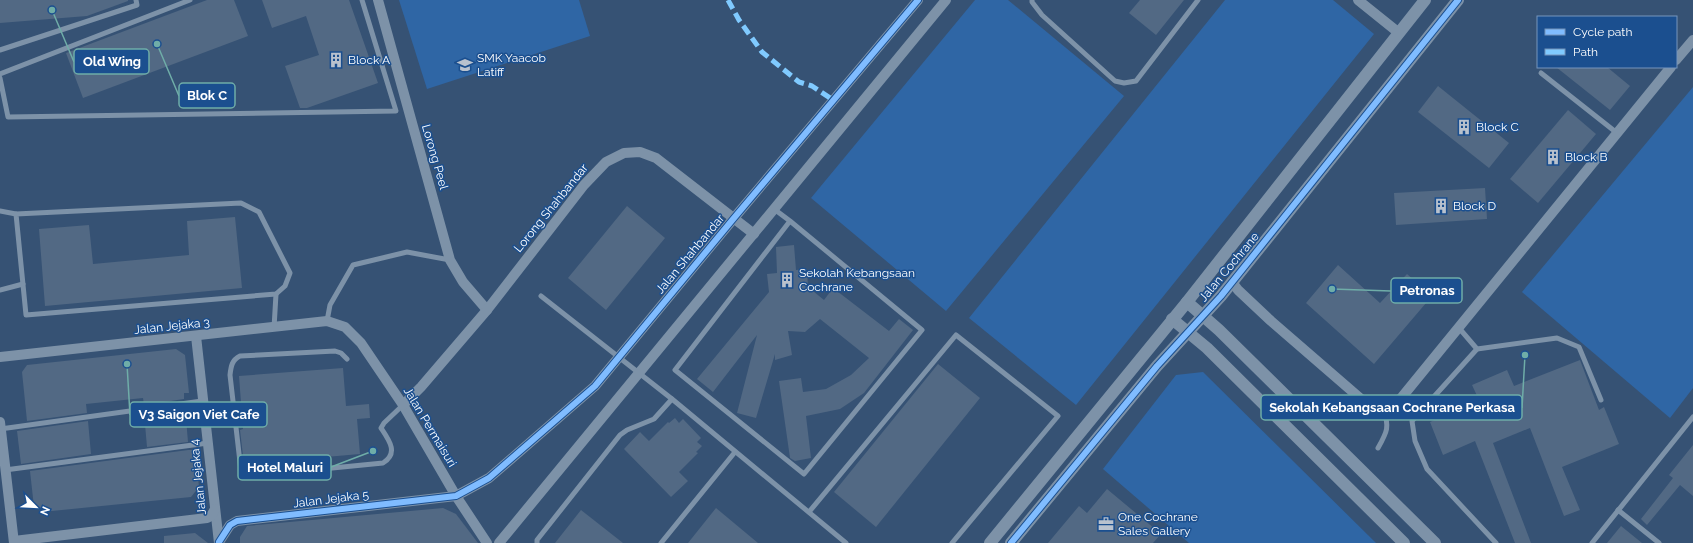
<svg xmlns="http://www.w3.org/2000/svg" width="1693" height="543" viewBox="0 0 1693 543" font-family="Raleway,sans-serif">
  <rect width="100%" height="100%" fill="#365274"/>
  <g fill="#2f66a5">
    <path d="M399,0H579L590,36L427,89Z"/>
    <path d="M975,0H1008L1124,96L946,311L811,198Z"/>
    <path d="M1225,0H1333L1374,34L1076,405L969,318Z"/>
    <path d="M1693,87V388L1670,418L1522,292Z"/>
    <path d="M1203,372L1376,543H1189L1103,469L1176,375Z"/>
  </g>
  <g fill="#526984">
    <path d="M0,0H128V1L87,16L0,23Z"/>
    <path d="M207,0H234L248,36L83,98L66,53Z"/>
    <path d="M262,0H349L378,83L307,108H300L285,66L319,55L306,16L272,28Z"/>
    <path d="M1140,0H1184L1156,35L1129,13Z"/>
    <path d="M1556,67H1607L1630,86L1610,110Z"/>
    <path d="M1438,86L1509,143L1489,168L1418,112Z"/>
    <path d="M1568,110L1596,134L1538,203L1510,179Z"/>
    <path d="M1485,188L1487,219L1396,225L1394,193Z"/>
    <path d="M627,206L665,238L606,310L568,278Z"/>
    <path d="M235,217L242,288L45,306L39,229L89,225L93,264L189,255L187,221Z"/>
    <path d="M794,245L796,270L807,269L808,287L824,300L833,288L889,331L899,319L913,330L864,393L840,409L806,416L811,458L795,461L790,458L779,381L801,378L803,392L826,389L851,375L869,358L820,319L805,332L788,331L792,355L775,360V354L756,418L737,413L757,335L713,392L697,379L769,292L767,274L777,273L776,247Z"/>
    <path d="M1338,265L1380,303L1407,274L1432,296L1374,364L1306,303Z"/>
    <path d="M176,349L185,355L189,393H184V399L144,405L143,398L86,404L87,413L27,421L22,372L27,365Z"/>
    <path d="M1580,360L1599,410L1604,407L1619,444L1562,467L1580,510L1564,516L1530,428L1493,443L1531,543H1515L1475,441L1443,455L1430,422L1479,400L1472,385L1507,370L1514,386Z"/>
    <path d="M938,364L980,398L876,527L834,492Z"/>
    <path d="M343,368L346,406L369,404L370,418L357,419L360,454L244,464L240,430L243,429L239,376Z"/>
    <path d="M185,407L188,442L147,447L144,413Z"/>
    <path d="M675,418L679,423L683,419L701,438L697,442L702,446L696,452L698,453L679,472L688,481L671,497L624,449L640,432L649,441L668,422L669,423Z"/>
    <path d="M88,421L91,454L21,464L17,431Z"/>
    <path d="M1693,445V496L1680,485L1647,525L1641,519L1673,478L1669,475Z"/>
    <path d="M188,450H195L199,487L191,497L42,512L34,507L30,471Z"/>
    <path d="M1107,489L1161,534L1153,543H1048L1079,506L1087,513Z"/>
    <path d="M443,508L456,514L478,543H240V537L247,526Z"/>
    <path d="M716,508L758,543H688Z"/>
    <path d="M581,510L623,543H555Z"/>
    <path d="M1621,526L1642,543H1607Z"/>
    <path d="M195,533L208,543H164V536Z"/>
  </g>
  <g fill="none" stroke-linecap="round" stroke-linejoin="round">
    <g stroke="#7d92a8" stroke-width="5">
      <path d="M1032,0V2L1042,15L1115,81L1124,83L1136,81L1198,0"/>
      <path d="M0,50L137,5L136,0"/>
      <path d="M1541,73L1617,133"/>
      <path d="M0,74L190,0"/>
      <path d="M0,78L8,117L396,111L362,0"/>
      <path d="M241,203L259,212L290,273L285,286L276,294L26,315L16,214Z"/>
      <path d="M774,209L790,221L922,330L804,474L675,370L790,221"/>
      <path d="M0,211L16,214"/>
      <path d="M0,290L23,284"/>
      <path d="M541,296L672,399L846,543"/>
      <path d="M327,321L330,305L353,265L407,252L450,260"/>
      <path d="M274,328L276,294"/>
      <path d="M1459,328L1477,349L1557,338L1579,347L1601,400"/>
      <path d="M1477,349L1412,421L1415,441L1427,469L1496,543"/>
      <path d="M347,359L341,353L335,351L240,356C232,360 231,366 230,375L241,471L244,475L251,476L383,463C399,453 389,440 381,428L384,423L403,405"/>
      <path d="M0,429L202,401"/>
      <path d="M1378,448C1387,432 1390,427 1383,409"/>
      <path d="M5,470L208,443"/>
      <path d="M1618,510L1659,543"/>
      <path d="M809,512L956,335L1058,416L952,543"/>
      <path d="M537,543V540L620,435L627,430L654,419L672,399"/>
      <path d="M661,543L735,452"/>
      <path d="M1592,543L1693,417"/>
    </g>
    <g stroke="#7d92a8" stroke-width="10">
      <path d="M378,0L450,260L463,282L487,310"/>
      <path d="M1358,0L1399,33"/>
      <path d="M1676,60L1693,40"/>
      <path d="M1232,282L1238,290L1271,321L1368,405C1384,412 1390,409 1402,397L1671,67"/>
      <path d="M196,336L219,543"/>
      <path d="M0,357L327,321L345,327L361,343L403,405L456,496L487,543"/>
      <path d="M403,405L421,387L487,310L584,185L606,162L624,153L640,152L656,158L754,234"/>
      <path d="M0,422L14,543"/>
      <path d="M14,541L207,518L211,516L215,509"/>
      <path d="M219,542L230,525L237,521L456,496L489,478L595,386L734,218L918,0"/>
      <path d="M499,543L946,0"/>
    </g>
    <g stroke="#7d92a8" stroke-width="12">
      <path d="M1187,302L1219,330L1435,543"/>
      <path d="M1172,319L1207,348L1404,543"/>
      <path d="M990,543L1187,302L1425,0"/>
      <path d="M1011,543L1157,366L1221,296L1458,0"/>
    </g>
    <path stroke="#80caff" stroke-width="5" stroke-dasharray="10 5" stroke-linecap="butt" d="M728,0L739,20L762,52L799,82L812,86L833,100"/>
    <defs>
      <g id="cycleway">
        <path d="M219,542L230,525L237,521L456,496L489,478L595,386L734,218L918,0"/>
        <path d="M1011,543L1157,366L1221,296L1458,0"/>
      </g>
    </defs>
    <use href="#cycleway" stroke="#1b4f8f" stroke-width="8"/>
    <use href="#cycleway" stroke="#80bcff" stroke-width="6"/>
  </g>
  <defs>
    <symbol id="building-bare" viewBox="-9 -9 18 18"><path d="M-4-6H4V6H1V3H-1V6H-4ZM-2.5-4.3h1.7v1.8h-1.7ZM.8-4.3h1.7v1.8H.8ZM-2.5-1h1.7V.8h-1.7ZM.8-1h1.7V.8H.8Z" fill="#b9c2ce" stroke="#1b4f8f" stroke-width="2.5" paint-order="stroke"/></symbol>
    <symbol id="school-bare" viewBox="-9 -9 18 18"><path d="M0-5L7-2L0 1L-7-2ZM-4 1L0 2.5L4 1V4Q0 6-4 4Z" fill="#b9c2ce" stroke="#1b4f8f" stroke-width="2.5" paint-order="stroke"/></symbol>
    <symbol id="office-bare" viewBox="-9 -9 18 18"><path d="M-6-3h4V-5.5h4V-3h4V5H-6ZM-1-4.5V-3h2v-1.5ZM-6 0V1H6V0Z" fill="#b9c2ce" stroke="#1b4f8f" stroke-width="2.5" paint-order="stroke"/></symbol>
  </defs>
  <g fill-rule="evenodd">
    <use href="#building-bare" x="325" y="49" width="22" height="22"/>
    <use href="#school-bare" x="454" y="54" width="22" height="22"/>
    <use href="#building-bare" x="1453" y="116" width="22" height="22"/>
    <use href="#building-bare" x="1542" y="146" width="22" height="22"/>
    <use href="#building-bare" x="1430" y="195" width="22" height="22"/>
    <use href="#building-bare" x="776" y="269" width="22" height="22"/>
    <use href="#office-bare" x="1095" y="513" width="22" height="22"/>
  </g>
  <g text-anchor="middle" stroke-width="3" stroke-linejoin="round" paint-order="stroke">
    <g font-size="12" fill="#fff" stroke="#1b4f8f" text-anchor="start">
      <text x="477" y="62">SMK Yaacob<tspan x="477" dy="14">Latiff</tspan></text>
      <text x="348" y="64">Block A</text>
      <text x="1476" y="131">Block C</text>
      <text x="1565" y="161">Block B</text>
      <text x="1453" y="210">Block D</text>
      <text x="799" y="277">Sekolah Kebangsaan<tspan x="799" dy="14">Cochrane</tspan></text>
      <text x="1118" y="521">One Cochrane<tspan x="1118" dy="14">Sales Gallery</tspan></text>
    </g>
    <g font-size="12" fill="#fff" stroke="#1b4f8f">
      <text transform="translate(435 157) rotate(74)" y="4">Lorong Peel</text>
      <text transform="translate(551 208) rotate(-51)" y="4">Lorong Shahbandar</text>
      <text transform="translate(690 254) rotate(-50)" y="4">Jalan Shahbandar</text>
      <text transform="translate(1229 267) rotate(-50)" y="4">Jalan Cochrane</text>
      <text transform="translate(172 326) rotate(-6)" y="4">Jalan Jejaka 3</text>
      <text transform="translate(430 427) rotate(59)" y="4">Jalan Permaisuri</text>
      <text transform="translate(198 477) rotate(-96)" y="4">Jalan Jejaka 4</text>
      <text transform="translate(331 499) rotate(-7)" y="4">Jalan Jejaka 5</text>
    </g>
  </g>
  <path fill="none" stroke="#6fada8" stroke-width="1.5" d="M52 10L74 62M157 44L179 96M1332 289L1391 291M1525 355L1522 408M127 364L130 415M373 451L331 467"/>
  <g fill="#6fada8" stroke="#1b4f8f" stroke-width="1.5">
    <circle cx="52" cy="10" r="4"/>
    <circle cx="157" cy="44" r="4"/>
    <circle cx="1332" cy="289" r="4"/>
    <circle cx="1525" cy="355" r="4"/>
    <circle cx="127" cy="364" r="4"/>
    <circle cx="373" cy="451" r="4"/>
  </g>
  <g fill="#1b4f8f" stroke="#6fada8" stroke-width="1.5">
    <rect x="74" y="49" width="75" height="25" rx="4"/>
    <rect x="179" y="83" width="56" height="25" rx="4"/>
    <rect x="1391" y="278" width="71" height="25" rx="4"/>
    <rect x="1261" y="395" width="261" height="25" rx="4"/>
    <rect x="130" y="402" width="137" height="25" rx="4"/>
    <rect x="238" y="455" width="93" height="25" rx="4"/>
  </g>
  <g font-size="13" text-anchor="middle" font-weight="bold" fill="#fff">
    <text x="112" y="66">Old Wing</text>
    <text x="207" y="100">Blok C</text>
    <text x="1427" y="295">Petronas</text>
    <text x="1392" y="412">Sekolah Kebangsaan Cochrane Perkasa</text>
    <text x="199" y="419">V3 Saigon Viet Cafe</text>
    <text x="285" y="472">Hotel Maluri</text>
  </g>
  <rect x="1537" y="16" width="140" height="52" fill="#1b4f8f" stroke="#7695bc"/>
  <rect x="1545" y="29" width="20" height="6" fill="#80bcff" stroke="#7695bc"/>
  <text x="1573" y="36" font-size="12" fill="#ffffff">Cycle path</text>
  <rect x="1545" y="49" width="20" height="6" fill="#80caff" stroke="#7695bc"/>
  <text x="1573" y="56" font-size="12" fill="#ffffff">Path</text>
  <g transform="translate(36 507) rotate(114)" stroke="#1b4f8f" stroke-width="3" paint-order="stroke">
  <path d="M0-3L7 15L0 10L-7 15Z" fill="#ffffff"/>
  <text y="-6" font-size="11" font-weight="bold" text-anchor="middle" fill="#ffffff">N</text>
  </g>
</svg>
